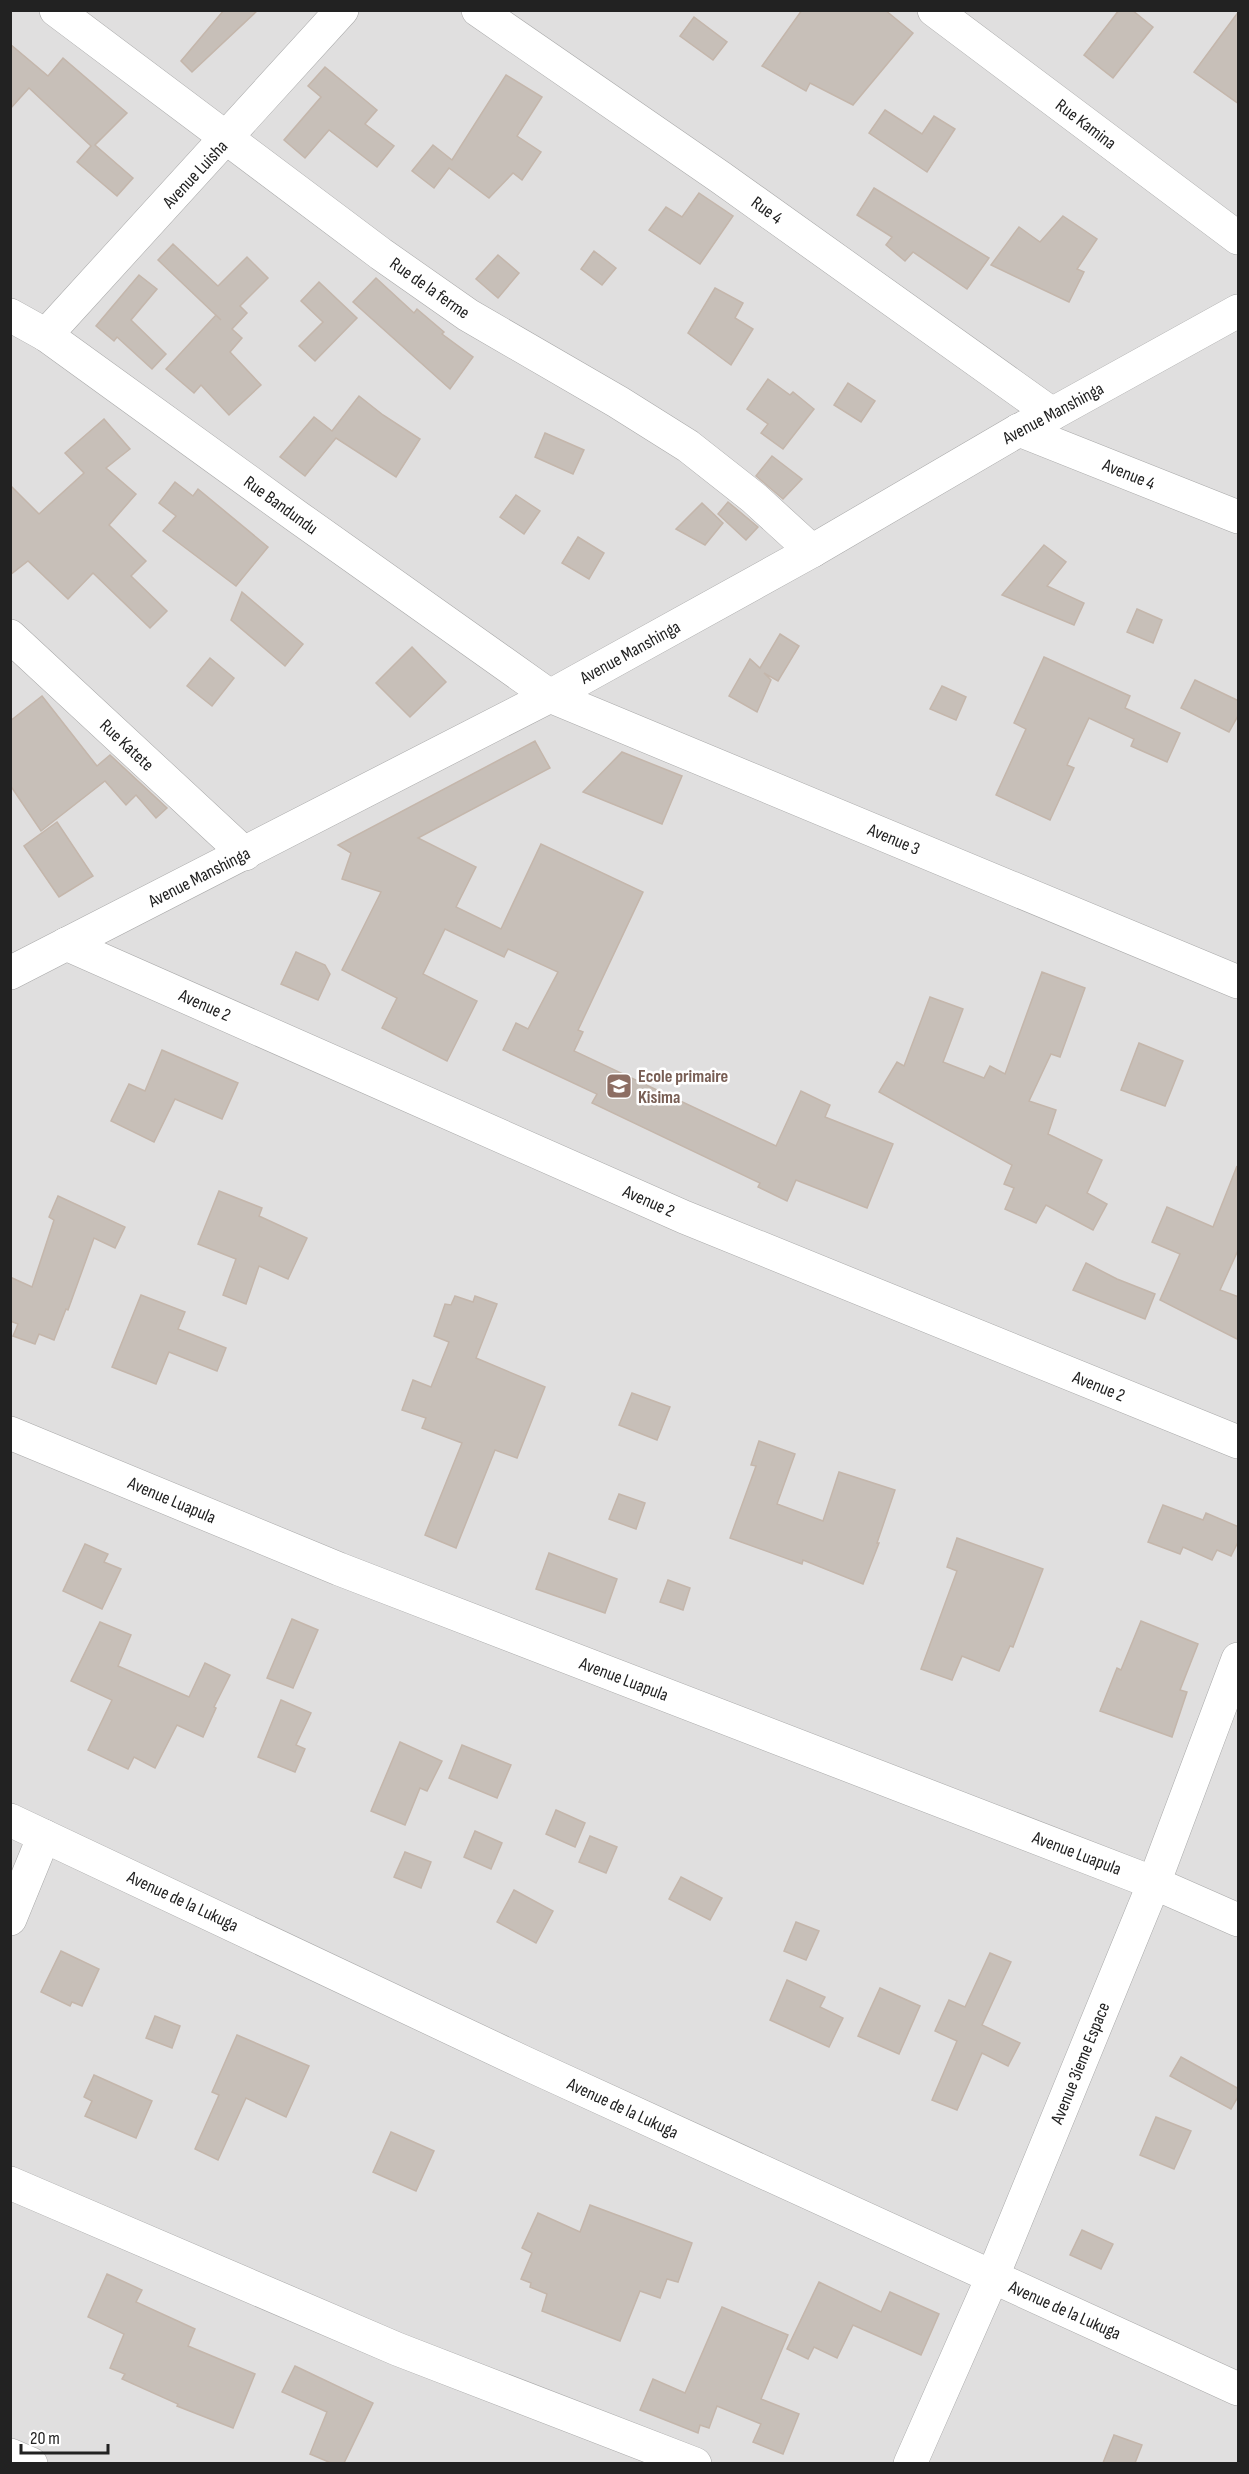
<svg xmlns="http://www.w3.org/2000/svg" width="1249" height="2474" viewBox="0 0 1249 2474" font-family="'Sofia Sans Condensed',sans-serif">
  <rect width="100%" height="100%" fill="#f2efe9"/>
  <rect fill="#e0dfdf" x="11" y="11" width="1227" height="2452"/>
  <g fill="#c7bfb8" stroke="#c4b6ab" stroke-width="1.5">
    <path d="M224,10H258L192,72L181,61Z"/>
    <path d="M802,10H885L913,33L853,105L810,83L806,91L762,66Z"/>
    <path d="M1119,10H1132L1153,27L1113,78L1084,55Z"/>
    <path d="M1239,11V104L1194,72Z"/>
    <path d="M694,17L727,42L713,60L680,36Z"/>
    <path d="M10,44L48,76L63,58L127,113L95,145L133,178L117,196L77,162L91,146L29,88L10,109Z"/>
    <path d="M325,67L377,110L365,124L394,146L377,167L329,130L305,158L284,140L321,97L308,86Z"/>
    <path d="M506,75L542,97L517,136L541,152L522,180L513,173L489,198L449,168L434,188L412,171L433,145L452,160Z"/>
    <path d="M885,110L922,134L934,116L955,129L927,172L869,133Z"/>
    <path d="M874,188L989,258L967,289L913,252L905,261L886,245L892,237L857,215Z"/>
    <path d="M699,193L733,216L700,264L649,230L666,207L682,217Z"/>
    <path d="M1063,216L1097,239L1077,269L1084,272L1069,302L991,265L1019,227L1040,242Z"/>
    <path d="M173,244L218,286L247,257L268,278L240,306L247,313L232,329L242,338L230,352L261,385L229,415L201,385L194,393L166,369L216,315L221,320L158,260Z"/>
    <path d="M594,251L616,268L602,285L581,269Z"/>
    <path d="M498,255L519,273L498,298L476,279Z"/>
    <path d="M139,275L157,289L131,320L166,354L152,369L117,337L114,341L96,326Z"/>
    <path d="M376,278L414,313L417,309L444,332L442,334L473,357L450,389L353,302Z"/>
    <path d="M319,282L357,318L315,361L299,346L323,322L301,301Z"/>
    <path d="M715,288L743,303L735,318L753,329L731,365L688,333Z"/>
    <path d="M768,379L790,395L793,392L814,409L783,449L761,433L768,424L747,409Z"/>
    <path d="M848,383L875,401L861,422L834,405Z"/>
    <path d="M359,396L383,415L420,439L396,477L336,438L305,476L280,457L314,417L332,431Z"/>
    <path d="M104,419L130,449L106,468L136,494L109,525L146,561L131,576L167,611L150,628L93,573L68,599L28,561L10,575V485L39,514L84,473L65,453Z"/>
    <path d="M545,433L584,450L573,474L535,457Z"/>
    <path d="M772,456L802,479L783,499L756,476Z"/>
    <path d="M175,482L193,496L198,489L268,547L236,586L163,531L176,516L159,503Z"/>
    <path d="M516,495L540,511L524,534L500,517Z"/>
    <path d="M728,502L758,527L746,540L718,514Z"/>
    <path d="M702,503L723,523L705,545L676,529Z"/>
    <path d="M578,537L604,553L589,579L562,563Z"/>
    <path d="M1044,545L1066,562L1047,586L1084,603L1074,625L1002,595Z"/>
    <path d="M242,592L303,644L285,666L231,620Z"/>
    <path d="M1137,609L1162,620L1153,643L1127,632Z"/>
    <path d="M780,634L799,646L778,681L764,673L771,680L757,712L729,696L750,659L760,668Z"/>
    <path d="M412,647L446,682L410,717L376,683Z"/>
    <path d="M1044,657L1130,696L1125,708L1180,733L1167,762L1131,746L1134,739L1089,718L1067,765L1074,768L1050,820L996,795L1026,729L1014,723Z"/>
    <path d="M210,658L234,678L212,706L187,686Z"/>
    <path d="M1195,680L1239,701V714L1229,732L1181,708Z"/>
    <path d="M942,686L966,697L956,720L930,709Z"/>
    <path d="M42,696L97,766L110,755L167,808L156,818L136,795L126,805L105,781L41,831L10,785V721Z"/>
    <path d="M535,741L550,768L418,838L476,867L456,907L501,929L541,844L643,892L578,1030L583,1032L574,1051L776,1146L801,1091L830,1105L825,1117L893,1144L867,1208L796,1180L787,1201L758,1187L760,1183L592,1103L597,1094L503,1050L516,1023L528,1029L558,972L508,949L504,957L445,929L423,974L477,1001L447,1061L382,1028L397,998L342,970L381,892L342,879L351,853L338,845Z"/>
    <path d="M622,752L682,776L662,824L583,792Z"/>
    <path d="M57,822L93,876L59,897L24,846Z"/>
    <path d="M296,952L325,965L330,974L318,1000L281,984Z"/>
    <path d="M1042,972L1085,988L1060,1057L1051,1054L1029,1101L1056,1110L1048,1134L1102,1160L1087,1193L1107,1204L1093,1230L1046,1205L1036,1223L1005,1209L1014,1188L1004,1184L1012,1165L879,1092L897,1062L904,1066L930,997L963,1009L943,1062L984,1078L990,1066L1005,1074Z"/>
    <path d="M1139,1043L1183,1061L1165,1106L1121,1090Z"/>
    <path d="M162,1050L238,1083L222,1119L175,1099L154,1142L111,1121L129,1084L145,1091Z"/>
    <path d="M1237,1166L1239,1248L1220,1290L1239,1297V1340L1160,1300L1180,1254L1152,1242L1167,1207L1213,1227Z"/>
    <path d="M219,1191L262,1208L259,1216L307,1238L288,1279L259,1266L246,1304L223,1295L236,1259L198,1244Z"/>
    <path d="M58,1196L125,1227L115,1248L94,1238L68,1310L66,1309L54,1340L39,1334L35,1344L13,1336L18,1324L10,1321V1277L32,1287L54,1220L49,1217Z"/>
    <path d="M1086,1263L1117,1279L1155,1294L1145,1319L1073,1290Z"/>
    <path d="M141,1295L185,1312L178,1329L226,1348L217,1371L169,1352L156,1384L112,1367Z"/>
    <path d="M455,1296L473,1302L475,1296L497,1304L476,1358L545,1387L517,1458L495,1450L456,1548L425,1535L462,1443L422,1428L426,1418L402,1410L413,1380L431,1387L449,1342L434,1336L445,1304L451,1305Z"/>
    <path d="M632,1393L670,1407L657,1440L619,1425Z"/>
    <path d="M759,1441L795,1454L777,1504L823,1521L839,1472L895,1490L877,1543H879L863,1584L803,1560L802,1564L730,1538L756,1466L751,1465Z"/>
    <path d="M619,1494L645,1503L636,1529L609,1519Z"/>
    <path d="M1163,1505L1203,1520L1206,1513L1239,1527V1540L1231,1556L1217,1550L1212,1560L1183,1547L1180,1554L1148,1542Z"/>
    <path d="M957,1538L1043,1569L1013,1647L1010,1646L999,1671L962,1656L952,1680L921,1669L957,1571L947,1567Z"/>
    <path d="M85,1544L108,1554L104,1562L121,1569L102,1609L63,1591Z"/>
    <path d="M549,1553L617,1579L605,1613L536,1589Z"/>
    <path d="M668,1580L690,1588L683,1610L660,1602Z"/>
    <path d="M292,1619L318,1630L293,1688L267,1678Z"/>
    <path d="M1141,1621L1198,1644L1180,1690L1187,1692L1172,1737L1100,1711L1117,1668L1121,1670Z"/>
    <path d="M100,1622L131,1635L118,1666L189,1697L205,1663L230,1675L214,1707L216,1708L203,1737L177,1725L155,1768L134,1757L128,1769L88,1750L112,1700L71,1681Z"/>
    <path d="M281,1700L311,1713L296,1745L305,1749L295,1772L258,1757Z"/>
    <path d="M400,1742L442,1761L427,1791L420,1788L405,1825L371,1811Z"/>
    <path d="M462,1745L511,1765L497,1798L449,1778Z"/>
    <path d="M556,1810L585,1823L575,1847L546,1834Z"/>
    <path d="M475,1831L502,1843L491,1869L464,1857Z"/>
    <path d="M590,1836L617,1847L606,1873L579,1862Z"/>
    <path d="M405,1852L431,1862L421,1888L394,1877Z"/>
    <path d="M681,1877L722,1898L710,1920L669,1899Z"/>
    <path d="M514,1890L553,1911L536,1943L497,1922Z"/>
    <path d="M796,1922L819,1931L806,1960L784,1951Z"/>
    <path d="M61,1951L99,1969L82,2006L72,2002L70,2006L41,1992Z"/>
    <path d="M990,1953L1011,1962L982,2025L1020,2043L1008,2066L982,2053L957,2110L932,2100L957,2041L935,2031L949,2000L965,2007Z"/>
    <path d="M787,1980L825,1997L820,2007L843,2018L829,2047L770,2020Z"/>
    <path d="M880,1988L920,2006L899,2054L858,2036Z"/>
    <path d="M155,2016L180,2026L172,2048L146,2038Z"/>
    <path d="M237,2035L309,2066L286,2117L246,2098L218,2160L195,2149L219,2095L212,2092Z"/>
    <path d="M1181,2057L1239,2089V2095L1231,2109L1170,2076Z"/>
    <path d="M94,2075L152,2101L136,2138L85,2116L92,2101L84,2097Z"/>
    <path d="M1156,2117L1191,2131L1174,2169L1140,2155Z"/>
    <path d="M391,2132L434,2151L416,2191L373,2172Z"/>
    <path d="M590,2205L692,2243L678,2282L667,2279L660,2298L640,2291L620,2341L542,2311L547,2294L530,2287L531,2283L521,2279L532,2253L522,2248L538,2213L580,2232Z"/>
    <path d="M1082,2230L1113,2244L1101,2269L1070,2255Z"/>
    <path d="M107,2274L142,2290L136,2302L195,2329L188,2346L255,2374L233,2428L177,2406L178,2404L122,2379L125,2374L110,2368L124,2334L88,2317Z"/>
    <path d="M819,2282L881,2312L890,2292L939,2314L921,2355L853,2325L837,2358L814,2347L808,2359L787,2349Z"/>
    <path d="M722,2307L788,2335L761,2399L799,2414L783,2454L753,2442L761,2424L717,2406L709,2428L700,2425L698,2433L640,2410L653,2379L685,2393Z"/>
    <path d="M295,2366L373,2403L344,2463H331L310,2454L327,2412L282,2392Z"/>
    <path d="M1114,2435L1142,2445L1135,2463H1103Z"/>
  </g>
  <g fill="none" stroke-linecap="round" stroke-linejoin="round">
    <defs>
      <g id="minor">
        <path d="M56,10L381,254L468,315L618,402L688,446L754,498L812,551"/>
        <path d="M478,10L720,177L1052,414"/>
        <path d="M934,10L1238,238"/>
        <path d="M10,315L46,335L299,518L550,696L1238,982"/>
        <path d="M46,335L342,10"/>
        <path d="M1019,430L1238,517"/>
        <path d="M10,636L245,854"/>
        <path d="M66,944L684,1217L1238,1442"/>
        <path d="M10,973L550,696L812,551L1019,430L1052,414L1238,311"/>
        <path d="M10,1433L339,1569L1154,1883L1238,1920"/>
        <path d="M10,1820L525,2063L1238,2389"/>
        <path d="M10,1919L44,1836"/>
        <path d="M10,2183L397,2349L695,2464"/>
        <path d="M10,2455L31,2464"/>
        <path d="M910,2464L992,2278L1154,1883L1238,1659"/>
      </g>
    </defs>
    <use href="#minor" stroke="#a9a9a9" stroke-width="34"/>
    <use href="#minor" stroke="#fff" stroke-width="33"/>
  </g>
  <defs>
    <symbol id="school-square" viewBox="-11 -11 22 22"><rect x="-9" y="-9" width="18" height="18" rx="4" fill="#8d6e63" stroke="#fff"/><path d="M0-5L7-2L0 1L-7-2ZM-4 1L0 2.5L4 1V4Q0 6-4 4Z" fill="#fff"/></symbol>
  </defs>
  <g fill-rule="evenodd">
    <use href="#school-square" x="604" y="1071" width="30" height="30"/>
  </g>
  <g text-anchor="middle" stroke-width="5" stroke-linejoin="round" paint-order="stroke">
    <g font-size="18" fill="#222" stroke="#fff">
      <text transform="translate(1086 124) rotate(37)" y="6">Rue Kamina</text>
      <text transform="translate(195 174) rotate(-47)" y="6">Avenue Luisha</text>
      <text transform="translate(767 210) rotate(36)" y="6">Rue 4</text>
      <text transform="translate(430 288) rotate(35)" y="6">Rue de la ferme</text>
      <text transform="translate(1053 413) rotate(-28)" y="6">Avenue Manshinga</text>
      <text transform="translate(1129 474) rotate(22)" y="6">Avenue 4</text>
      <text transform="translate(281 505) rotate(36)" y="6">Rue Bandundu</text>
      <text transform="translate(630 652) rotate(-29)" y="6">Avenue Manshinga</text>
      <text transform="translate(127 745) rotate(43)" y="6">Rue Katete</text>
      <text transform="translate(894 839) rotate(23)" y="6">Avenue 3</text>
      <text transform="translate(199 877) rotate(-27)" y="6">Avenue Manshinga</text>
      <text transform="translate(205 1005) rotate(24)" y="6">Avenue 2</text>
      <text transform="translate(649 1201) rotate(24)" y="6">Avenue 2</text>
      <text transform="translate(1099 1386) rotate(22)" y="6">Avenue 2</text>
      <text transform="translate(172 1500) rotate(23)" y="6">Avenue Luapula</text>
      <text transform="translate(624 1679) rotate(21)" y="6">Avenue Luapula</text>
      <text transform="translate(1077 1853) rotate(21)" y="6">Avenue Luapula</text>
      <text transform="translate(183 1901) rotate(25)" y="6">Avenue de la Lukuga</text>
      <text transform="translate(1080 2063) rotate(-68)" y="6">Avenue 3ieme Espace</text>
      <text transform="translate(623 2108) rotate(25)" y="6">Avenue de la Lukuga</text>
      <text transform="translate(1065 2310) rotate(24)" y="6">Avenue de la Lukuga</text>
    </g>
    <g font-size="18" font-weight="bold" fill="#785e54" stroke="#fff" text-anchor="start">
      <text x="638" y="1082">Ecole primaire<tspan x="638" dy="21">Kisima</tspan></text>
    </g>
  </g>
  <rect width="1249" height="2474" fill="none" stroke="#222222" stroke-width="24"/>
  <path d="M21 2444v9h87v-9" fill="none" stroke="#222222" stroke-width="3"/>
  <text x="30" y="2444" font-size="18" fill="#222222" stroke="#ffffff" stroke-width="4.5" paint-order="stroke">20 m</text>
</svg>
